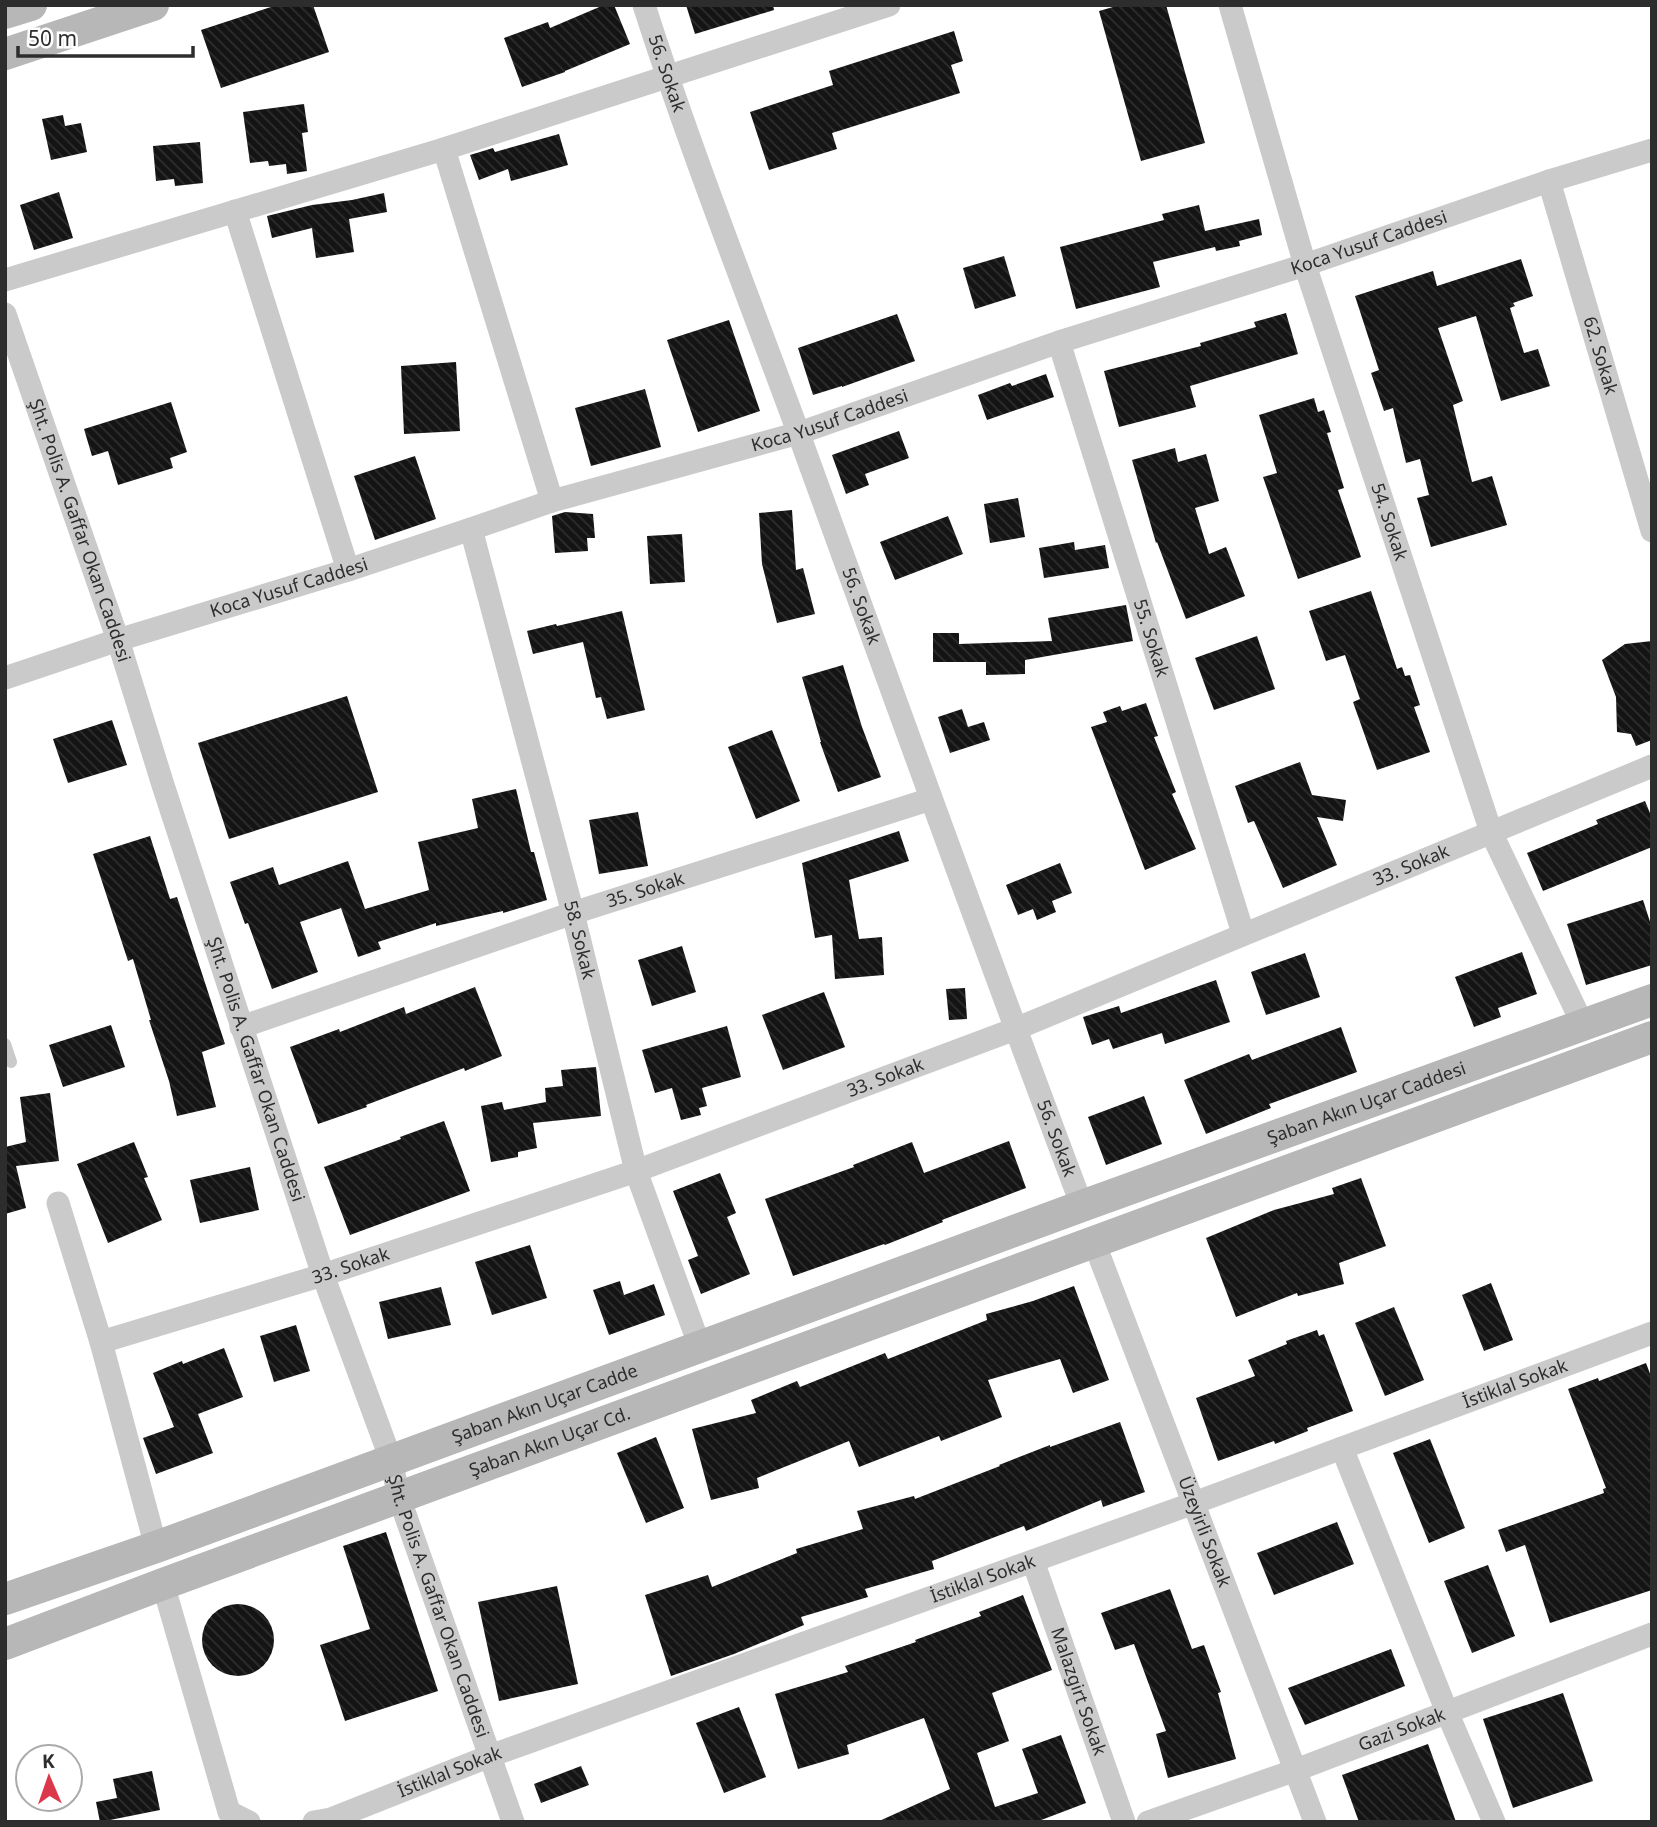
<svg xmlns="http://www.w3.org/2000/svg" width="1657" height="1827" viewBox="0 0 1657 1827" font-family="'Noto Sans',sans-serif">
  <defs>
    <pattern id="building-back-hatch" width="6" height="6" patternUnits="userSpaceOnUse" patternTransform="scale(1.75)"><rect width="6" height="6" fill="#141414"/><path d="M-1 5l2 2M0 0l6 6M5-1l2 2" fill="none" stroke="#2e2e2e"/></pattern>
  </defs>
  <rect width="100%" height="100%" fill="#fff"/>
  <g fill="url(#building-back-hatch)">
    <path d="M277,5H313L329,52L221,88L201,30Z"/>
    <path d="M604,5H614L630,44L565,71V72L522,87L504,38L548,22L550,28Z"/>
    <path d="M686,5H773L774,10L695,34Z"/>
    <path d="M1120,5H1166L1205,143L1141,161L1099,11Z"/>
    <path d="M954,31L963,61L951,65L960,93L832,133L837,149L769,170L750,112L833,85L829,71Z"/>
    <path d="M304,104L308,132L302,133L307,171L287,174L286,164L269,166L268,161L250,163L243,112Z"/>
    <path d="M63,115L65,126L81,123L87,152L51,160L42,119Z"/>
    <path d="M559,134L568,165L511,181L508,169L479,180L470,155L493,148L495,152Z"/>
    <path d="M200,142L203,183L175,186L174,179L156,181L153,146Z"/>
    <path d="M59,192L73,238L34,250L20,205Z"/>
    <path d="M384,193L387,212L349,219L354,252L316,258L312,228L272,238L267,216L312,205L352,200Z"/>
    <path d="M1199,205L1205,231L1259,219L1262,235L1239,241L1240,246L1216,251L1215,247L1153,262L1160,287L1076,309L1060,247L1164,220L1162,214Z"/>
    <path d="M1004,256L1016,296L975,309L963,268Z"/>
    <path d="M1521,259L1533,296L1513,303L1515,306L1510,308L1524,353L1538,349L1550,386L1501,401L1476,316L1438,328L1463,401L1453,405L1472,482L1492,476L1507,525L1431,547L1417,498L1429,495L1420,459L1406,463L1393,408L1384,411L1371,373L1379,370L1355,296L1433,271L1437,286Z"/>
    <path d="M1286,313L1298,354L1190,386L1196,407L1119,427L1104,371L1201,346L1200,343L1256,327L1254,322Z"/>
    <path d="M897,314L915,361L842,387V386L813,395L798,348Z"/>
    <path d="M729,320L760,411L698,432L667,340Z"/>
    <path d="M456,362L460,431L404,434L401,366Z"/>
    <path d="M1046,374L1054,397L987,420L978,395L1010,383L1012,386Z"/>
    <path d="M645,389L661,447L591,466L575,408Z"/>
    <path d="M1314,398L1318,412L1324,410L1331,432L1327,433L1344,488L1338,490L1361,557L1298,579L1263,477L1277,473L1259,415Z"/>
    <path d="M171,402L187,452L170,458L173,468L118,485L108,451L92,456L84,429Z"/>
    <path d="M899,431L909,458L865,474L869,485L846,494L832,455Z"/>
    <path d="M1175,448L1178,462L1206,454L1219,501L1195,508L1209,554L1226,547L1245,596L1186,619L1157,542L1156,543L1132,460Z"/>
    <path d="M415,456L436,519L375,540L354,476Z"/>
    <path d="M1018,498L1025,537L990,543L984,504Z"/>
    <path d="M792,510L796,570L803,568L815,614L777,623L762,564L759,513Z"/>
    <path d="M565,512L593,514L595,538H587L588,551L555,553L552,516Z"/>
    <path d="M948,516L963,554L895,580L880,542Z"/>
    <path d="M682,534L685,582L650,584L647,536Z"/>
    <path d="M1074,542L1075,550L1105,545L1109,568L1044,578L1039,548Z"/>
    <path d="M1371,591L1397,669L1402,667L1405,676L1410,675L1420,705L1414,707L1430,752L1377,770L1353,702L1360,699L1345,655L1326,661L1309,611Z"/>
    <path d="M1126,605L1133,641L1025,660V674L986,675V662H933V633H959V644L1052,641L1048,618Z"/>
    <path d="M622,611L645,710L607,719L601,697L596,698L583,642L533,654L527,631L556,624L557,626Z"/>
    <path d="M1257,636L1275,689L1214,710L1195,658Z"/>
    <path d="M1652,641V740L1636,746L1631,734L1617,732L1616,697L1602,660L1625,644Z"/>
    <path d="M843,665L862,727L881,777L838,792L820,742H821L802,677Z"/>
    <path d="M347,696L378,792L229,839L198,743Z"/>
    <path d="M1146,703L1158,736L1154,737L1176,792L1172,794L1196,849L1145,870L1091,727L1107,722L1103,712L1120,706L1122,711Z"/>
    <path d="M962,709L968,727L984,722L990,740L950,753L938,717Z"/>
    <path d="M112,720L127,765L68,783L53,739Z"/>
    <path d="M772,730L800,801L756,819L728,747Z"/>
    <path d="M1300,762L1312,795L1346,800L1343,821L1317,817L1337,865L1283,888L1254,821L1248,823L1235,786Z"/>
    <path d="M516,789L531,852H534L547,900L503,913V911L436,926V923L378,942L381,949L358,957L341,908L300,922L318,972L272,989L248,923L245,924L230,882L273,867L279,885L348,861L365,909L429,890L418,842L478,828L472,799Z"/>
    <path d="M1645,801L1652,818V847L1543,891L1527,853L1598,824L1596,820Z"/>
    <path d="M638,812L648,866L599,874L589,820Z"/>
    <path d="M899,831L909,861L849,880L859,939L882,937L884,975L835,979L832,935L815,938L802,863Z"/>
    <path d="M150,836L170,899L177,897L225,1044L202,1052L216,1107L177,1116L169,1081L149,1020H151L133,959L128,961L93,854Z"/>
    <path d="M1060,863L1072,893L1052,901L1056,912L1037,920L1033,909L1018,915L1006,885Z"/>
    <path d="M1643,900L1652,928V965L1586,985L1567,924Z"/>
    <path d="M682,946L696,992L652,1006L638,960Z"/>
    <path d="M1522,952L1537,994L1498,1008L1501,1017L1474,1027L1455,977Z"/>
    <path d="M1305,953L1320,997L1266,1015L1251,972Z"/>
    <path d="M1216,980L1230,1022L1165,1044L1162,1033L1113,1049L1109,1039L1092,1045L1083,1017L1119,1006L1121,1013Z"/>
    <path d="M475,987L502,1056L465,1071L464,1068L366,1105L367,1107L318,1124L290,1047L339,1029L340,1032L404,1007L406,1014Z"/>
    <path d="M965,988L967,1019L949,1020L946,989Z"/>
    <path d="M824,992L845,1047L783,1070L762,1015Z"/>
    <path d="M111,1025L125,1067L63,1087L49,1045Z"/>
    <path d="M727,1026L741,1077L702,1088L707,1106L699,1108L701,1115L681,1120L672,1088L655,1093L642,1050Z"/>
    <path d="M1341,1027L1357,1072L1269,1104L1271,1108L1206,1134L1184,1080L1249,1054L1252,1060Z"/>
    <path d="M596,1067L601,1116L533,1123L537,1148L518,1152V1157L491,1162L481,1106L502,1102L504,1110L546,1102L545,1088L563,1086L561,1070Z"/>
    <path d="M50,1093L59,1161L16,1166L26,1208L5,1214V1147L26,1142L20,1097Z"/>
    <path d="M1144,1096L1162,1144L1106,1165L1088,1117Z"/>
    <path d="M444,1121L470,1191L350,1235L324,1167L401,1139L400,1137Z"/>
    <path d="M1009,1141L1026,1188L942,1220L943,1222L885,1245L884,1244L793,1276L765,1199L854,1167L853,1165L912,1142L924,1173Z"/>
    <path d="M134,1142L148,1177L144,1178L162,1220L108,1243L77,1164Z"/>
    <path d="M250,1167L259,1210L200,1223L190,1180Z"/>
    <path d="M720,1173L736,1213L727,1217L750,1274L701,1294L688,1260L698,1256L673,1191Z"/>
    <path d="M1361,1178L1386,1246L1339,1263L1344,1284L1298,1296L1297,1293L1236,1317L1206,1238L1274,1210L1334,1194L1332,1188Z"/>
    <path d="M530,1245L547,1298L492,1315L475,1262Z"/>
    <path d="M620,1281L624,1295L654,1284L665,1315L609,1335L593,1290Z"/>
    <path d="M1491,1283L1513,1340L1484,1351L1462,1295Z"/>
    <path d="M1074,1286L1109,1380L1073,1393L1060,1359L988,1380L1002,1417L941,1441L939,1436L859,1467L849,1441L757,1478L759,1488L711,1500L692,1429L756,1413L751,1400L797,1381L800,1387L885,1353L888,1359L987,1320L986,1314L1033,1301Z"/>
    <path d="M441,1287L451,1325L388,1339L379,1302Z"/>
    <path d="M1394,1307L1424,1380L1385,1396L1355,1323Z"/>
    <path d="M296,1325L310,1371L274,1382L260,1336Z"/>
    <path d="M1317,1330L1319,1336L1324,1334L1353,1411L1307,1428L1308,1431L1275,1444L1274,1441L1218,1461L1196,1398L1255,1376L1248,1360L1287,1344L1286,1341Z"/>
    <path d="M224,1348L243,1397L198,1414L213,1453L156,1474L143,1438L174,1427L153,1373L182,1361L183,1364Z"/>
    <path d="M1646,1363L1652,1379V1590L1550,1623L1525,1545L1506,1552L1498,1530L1604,1493L1603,1489L1606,1488L1568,1389L1598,1378L1599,1381Z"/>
    <path d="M1120,1422L1145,1492L1103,1507L1101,1500L1026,1531L1024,1526L932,1561L934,1569L865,1589L868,1597L801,1617L804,1625L734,1654L671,1676L645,1595L708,1575L712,1587L797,1553L796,1549L863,1529L857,1511L914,1496L915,1499L1000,1466L999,1465L1050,1445V1447Z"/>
    <path d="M656,1437L684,1508L646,1523L617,1453Z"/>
    <path d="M1430,1439L1465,1528L1429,1543L1393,1453Z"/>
    <path d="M1337,1522L1354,1564L1274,1595L1257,1553Z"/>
    <path d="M386,1532L438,1691L345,1721L320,1645L370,1629L343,1546Z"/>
    <path d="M1488,1565L1515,1636L1472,1653L1444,1581Z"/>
    <path d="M557,1586L578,1684L499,1701L478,1602Z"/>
    <path d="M1170,1589L1192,1649L1204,1645L1221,1692L1218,1693L1236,1759L1168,1778L1156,1734L1166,1731L1134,1644L1115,1650L1101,1613Z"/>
    <path d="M1023,1595L1052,1670L992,1693L1009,1741L977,1753L995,1807L1038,1793L1022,1749L1061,1735L1086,1803L1036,1822H877L950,1789L924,1718L847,1745L849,1754L798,1769L775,1694L848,1672L845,1666L916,1642L915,1640L981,1616L979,1612Z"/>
    <circle cx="238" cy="1640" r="36"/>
    <path d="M1391,1649L1405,1686L1305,1725L1288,1688Z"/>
    <path d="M1563,1693L1593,1781L1513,1808L1483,1719Z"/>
    <path d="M739,1707L766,1777L724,1793L696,1723Z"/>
    <path d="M1428,1744L1456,1822H1359L1342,1775Z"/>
    <path d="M581,1766L589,1785L541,1803L534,1784Z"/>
    <path d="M152,1771L160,1810L100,1822L96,1802L117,1798L113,1779Z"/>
  </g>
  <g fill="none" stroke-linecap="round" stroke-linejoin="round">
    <path stroke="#cacaca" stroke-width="12" d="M5,1044L11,1062"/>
    <g stroke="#cacaca" stroke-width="23">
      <path id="s1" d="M644,5C691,152 748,295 801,440C894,696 986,952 1082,1206"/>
      <path id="s2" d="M1230,5L1305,265L1491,832L1583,1025"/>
      <path d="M444,149L552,501"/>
      <path id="s3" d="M1549,181L1652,531"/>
      <path d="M235,211L348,570"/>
      <path d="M5,280L444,149L889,5"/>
      <path id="s4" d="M5,314L118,640L163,785L323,1275L391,1460L399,1497L513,1822"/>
      <path id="s5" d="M1059,342L1243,933"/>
      <path id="s6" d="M471,529L573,913L636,1171L700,1347"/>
      <path id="s7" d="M5,678L118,640L348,570L471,529L552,501L799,433L1059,342L1305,265L1549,181L1652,150"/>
      <path id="s8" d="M241,1027L573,913L931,799"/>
      <path d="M58,1203L101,1342L156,1547"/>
      <path id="s9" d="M1094,1242L1315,1822"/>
      <path id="s10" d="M101,1342L323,1275L636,1171L1015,1029L1652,766"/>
      <path d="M1342,1448L1447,1712L1494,1822"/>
      <path id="s11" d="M1033,1561L1124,1822"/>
      <path d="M163,1584L229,1812L249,1822"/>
      <path id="s12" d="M314,1822L331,1819L490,1756L1194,1503L1652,1333"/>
      <path id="s13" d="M1148,1822L1296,1770L1652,1634"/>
    </g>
    <g stroke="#b7b7b7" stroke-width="32">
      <path d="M5,13L31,5"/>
      <path d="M5,54L153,5"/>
      <path id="s14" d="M5,1599L156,1547L1082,1206L1652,1000"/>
      <path id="s15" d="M5,1644L163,1584L1652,1037"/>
    </g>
  </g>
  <g text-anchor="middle" stroke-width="7" stroke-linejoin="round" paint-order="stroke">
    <g font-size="18" fill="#2d2d2d" stroke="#fff">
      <text dy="6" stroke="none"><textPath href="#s1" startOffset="72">56. Sokak</textPath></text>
      <text dy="6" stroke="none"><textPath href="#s7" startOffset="1432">Koca Yusuf Caddesi</textPath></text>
      <text dy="6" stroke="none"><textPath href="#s3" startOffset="182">62. Sokak</textPath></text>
      <text dy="6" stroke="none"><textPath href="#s7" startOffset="864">Koca Yusuf Caddesi</textPath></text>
      <text dy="6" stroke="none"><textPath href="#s2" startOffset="541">54. Sokak</textPath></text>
      <text dy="6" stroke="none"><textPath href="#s4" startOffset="229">Şht. Polis A. Gaffar Okan Caddesi</textPath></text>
      <text dy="6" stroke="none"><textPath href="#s7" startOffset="298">Koca Yusuf Caddesi</textPath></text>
      <text dy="6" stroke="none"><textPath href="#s1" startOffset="639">56. Sokak</textPath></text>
      <text dy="6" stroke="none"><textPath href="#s5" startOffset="310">55. Sokak</textPath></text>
      <text dy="6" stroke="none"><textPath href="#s10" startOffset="1395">33. Sokak</textPath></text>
      <text dy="6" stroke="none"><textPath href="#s8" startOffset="427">35. Sokak</textPath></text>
      <text dy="6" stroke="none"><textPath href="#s6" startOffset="425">58. Sokak</textPath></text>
      <text dy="6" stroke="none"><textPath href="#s4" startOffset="796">Şht. Polis A. Gaffar Okan Caddesi</textPath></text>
      <text dy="6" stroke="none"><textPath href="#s10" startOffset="828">33. Sokak</textPath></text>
      <text dy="6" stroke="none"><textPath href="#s14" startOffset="1449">Şaban Akın Uçar Caddesi</textPath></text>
      <text dy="6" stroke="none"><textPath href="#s1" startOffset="1206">56. Sokak</textPath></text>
      <text dy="6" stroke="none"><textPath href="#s10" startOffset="261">33. Sokak</textPath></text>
      <text dy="6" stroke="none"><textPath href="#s12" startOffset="1279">İstiklal Sokak</textPath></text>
      <text dy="6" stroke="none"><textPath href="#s14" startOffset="574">Şaban Akın Uçar Cadde</textPath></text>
      <text dy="6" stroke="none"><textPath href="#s15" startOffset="581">Şaban Akın Uçar Cd.</textPath></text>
      <text dy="6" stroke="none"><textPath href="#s9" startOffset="310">Üzeyirli Sokak</textPath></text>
      <text dy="6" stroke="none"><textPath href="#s12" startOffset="712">İstiklal Sokak</textPath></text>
      <text dy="6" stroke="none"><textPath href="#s4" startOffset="1363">Şht. Polis A. Gaffar Okan Caddesi</textPath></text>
      <text dy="6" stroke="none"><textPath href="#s11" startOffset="138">Malazgirt Sokak</textPath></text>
      <text dy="6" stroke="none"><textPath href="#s13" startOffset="270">Gazi Sokak</textPath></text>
      <text dy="6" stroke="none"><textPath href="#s12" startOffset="145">İstiklal Sokak</textPath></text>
    </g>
  </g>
  <rect width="1657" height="1827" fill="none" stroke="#2d2d2d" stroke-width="14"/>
  <g transform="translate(49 1778) rotate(358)"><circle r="33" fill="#ffffff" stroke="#ababab" stroke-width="2"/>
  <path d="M0-5L12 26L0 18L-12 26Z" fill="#db394b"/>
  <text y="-10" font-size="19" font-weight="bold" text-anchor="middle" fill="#2d2d2d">K</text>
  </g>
  <path d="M18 46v10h175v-10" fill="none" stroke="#2d2d2d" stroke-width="3.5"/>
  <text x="28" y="46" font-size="21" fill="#2d2d2d" stroke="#ffffff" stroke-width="5" paint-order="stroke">50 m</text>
</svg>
